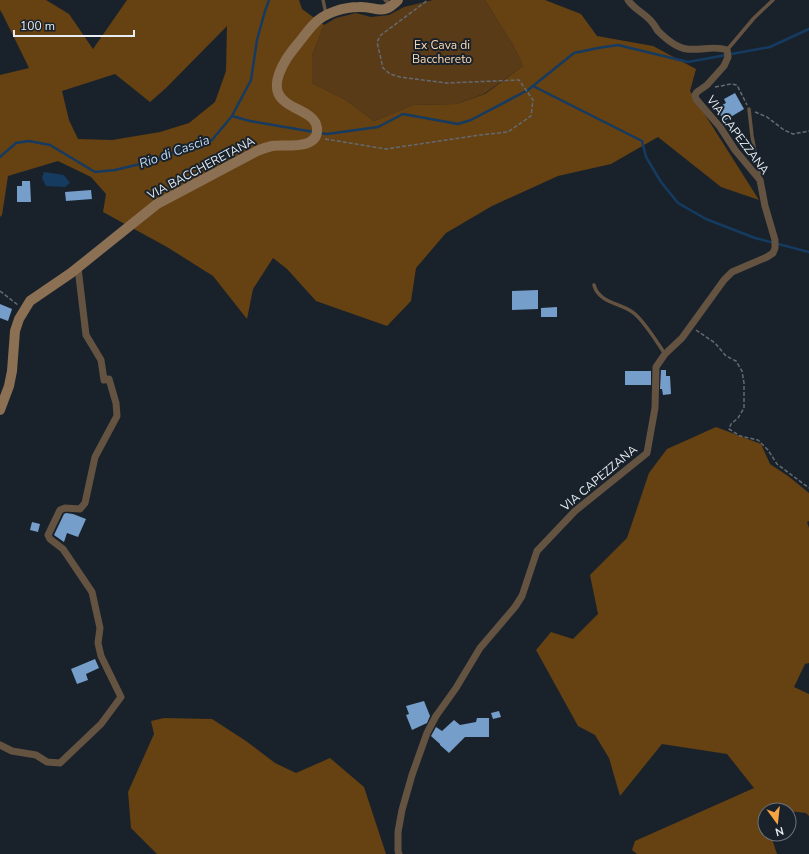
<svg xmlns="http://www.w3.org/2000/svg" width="809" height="854" viewBox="0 0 809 854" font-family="'Nunito Sans',sans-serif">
  <rect width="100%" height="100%" fill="#19222b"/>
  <path fill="#5a3b17" d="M433,0H485L514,47L523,66L484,94L456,104L413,105L374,121L346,100L312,83V56L324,25L336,18L356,13L371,17L389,15L404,7Z"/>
  <g fill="#664112" fill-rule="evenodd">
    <path d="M0,0H46L69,14L93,49L127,0H299L302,9L324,25L312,56V83L346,100L374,121L413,105L456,104L485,94L523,66L514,47L485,0H545L581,14L597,36L653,46L696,69L690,91L759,200L721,187L658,137L611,164L558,176L492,206L446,233L416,268L411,301L387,326L316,301L287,269L273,258L253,289L247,319L213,276L167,247L103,212L106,194L91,177L58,161L8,176L2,215L0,217V75L29,68L2,13L0,10ZM227,26L226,71L215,102L189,123L160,132L112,140L78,139L69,120L62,91L115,74L150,102L166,88Z"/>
    <path d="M716,427L761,444L770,464L788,476L809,493V521L807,522L809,528V663L805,664L794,687L809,694V816L806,813L789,811V810H765V834H773L772,839L777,854H637L632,850L635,841L754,788L727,754L662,744L620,796L609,758L595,735L578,726L536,650L551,632L573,639L598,614L590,575L627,538L649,473L667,449Z"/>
    <path d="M164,718L212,719L246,741L275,763L296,773L330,758L364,787L386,854H157L131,828L128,792L154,734L151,721Z"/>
  </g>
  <path fill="#153b61" d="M44,172L64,175L70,183L65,187L46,186L42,178Z"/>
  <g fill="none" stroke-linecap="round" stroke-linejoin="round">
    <g stroke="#153b61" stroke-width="2.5">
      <path d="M533,86L642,141L646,157L661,182L678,203L706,219L755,238L809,252"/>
      <path d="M232,116L250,121L314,132"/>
      <path d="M319,133L327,134L378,127L403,114L458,124L471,120L528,90L574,53L598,48L618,45L688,62L770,47L809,29"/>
      <path d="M0,157L16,143L29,141L50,145L95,172L115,170L157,160L189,145L212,140L232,116L251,80L257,40L265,11L269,0"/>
    </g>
  </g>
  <g fill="#759eca">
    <path d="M735,93L744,109L724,121L716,108L726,103L724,99Z"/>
    <path d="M22,181H30L31,202H17V186H22Z"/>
    <path d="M91,190L92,199L66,201L65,192Z"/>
    <path d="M538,290V309L512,310V291Z"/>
    <path d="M0,304L12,309L8,321L0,318Z"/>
    <path d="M557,307V317H541V308Z"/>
    <path d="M661,370H666V376H670L671,394L663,395L662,389H660Z"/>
    <rect x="625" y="371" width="26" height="14"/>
    <path d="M66,513L73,514L86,519L78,537L67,533L64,542L54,535L64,514Z"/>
    <path d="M32,522L40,524L38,532L30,530Z"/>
    <path d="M95,659L99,668L86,674L88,680L77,684L71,669Z"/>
    <path d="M424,701L430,716L427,723L412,730L406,715L409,714L406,706Z"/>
    <path d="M499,711L501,717L493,719L491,713Z"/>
    <path d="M477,718H489V737H465L449,753L440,745V744L431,736L436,727L442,731L454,720L460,725L476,722Z"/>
  </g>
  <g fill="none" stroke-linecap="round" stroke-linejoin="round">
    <g stroke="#636a72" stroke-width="1.5" stroke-dasharray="4 2" stroke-linecap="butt">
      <path d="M715,87L731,84L737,85L747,105"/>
      <path d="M755,112L767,117L784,130L793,134L809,131"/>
      <path d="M325,139L386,149L480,135L508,132L531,116L533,100L519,80L446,83L400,77L390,74L383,68L377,42L381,35L428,0"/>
      <path d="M0,291L18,305"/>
      <path d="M696,330L715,343L726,356L736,361L742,371L744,383V408L738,418L731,424L729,429L740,436L758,440L768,450L777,464L809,488"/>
    </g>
    <g stroke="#655342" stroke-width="3.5">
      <path d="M323,0L326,14"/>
      <path d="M385,0L392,5"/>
      <path d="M727,50L754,18L773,0"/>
      <path d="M749,109L752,136L760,178"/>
      <path d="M594,285C599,304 623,303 635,314C647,325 656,341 665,354"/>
    </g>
    <g stroke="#655342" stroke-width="7">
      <path d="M0,745L12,751L36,755L47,762L60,763L101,724L121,697L101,656L98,643L100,628L92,592L63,549L50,539L48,535L60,510L65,508L80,509L85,503L95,457L117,416L116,403L109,379L104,380L101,360L86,335L78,268"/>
      <path d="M399,854L398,851V832L402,810L412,775L427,733L436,716L456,688L480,648L515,607L522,596L537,551L575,511L647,453L655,408L656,367L665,354L682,338L724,280L732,272L767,257L773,253L775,248V240L765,206L760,180L735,150L720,127L696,99L695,95L697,92L707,85L724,66L728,57L727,50C714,45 701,51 687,49C677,48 665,38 658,31C656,28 654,24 651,21C644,13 634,9 628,0"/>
    </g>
    <path stroke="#8b7053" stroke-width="10" d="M0,410L9,386L12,371L15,331L19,319L30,301L71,273L157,204L257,151C262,149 267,147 272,146C285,144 319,151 317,128C314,102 253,113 287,58C291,52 296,46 300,41C305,35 309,29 314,24C324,13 344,7 359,7C376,6 382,17 398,0"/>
  </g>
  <g text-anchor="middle" stroke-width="4" stroke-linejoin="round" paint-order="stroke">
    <g font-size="12" fill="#fed9b2" stroke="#19222b">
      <text x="442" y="49">Ex Cava di<tspan x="442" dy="14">Bacchereto</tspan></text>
    </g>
    <g font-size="12" fill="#e7edf3" stroke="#19222b">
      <text transform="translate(738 135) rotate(53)" y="4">VIA CAPEZZANA</text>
      <text transform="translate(201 168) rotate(-28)" y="4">VIA BACCHERETANA</text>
      <text transform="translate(599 478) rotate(-40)" y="4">VIA CAPEZZANA</text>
    </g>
    <g font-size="13" font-style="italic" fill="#c0d8f1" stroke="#19222b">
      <text transform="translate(174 151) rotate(-20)" y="5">Rio di Cascia</text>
    </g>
  </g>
  <g transform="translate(777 822) rotate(165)"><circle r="19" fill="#19222b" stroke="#6b737b"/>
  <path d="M0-3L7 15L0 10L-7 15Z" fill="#f4a443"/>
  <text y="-6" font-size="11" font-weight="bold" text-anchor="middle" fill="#e7edf3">N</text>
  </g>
  <path d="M14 30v6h120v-6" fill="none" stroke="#e7edf3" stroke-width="2"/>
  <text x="20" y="30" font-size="12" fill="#e7edf3" stroke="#19222b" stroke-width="3" paint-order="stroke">100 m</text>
</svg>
